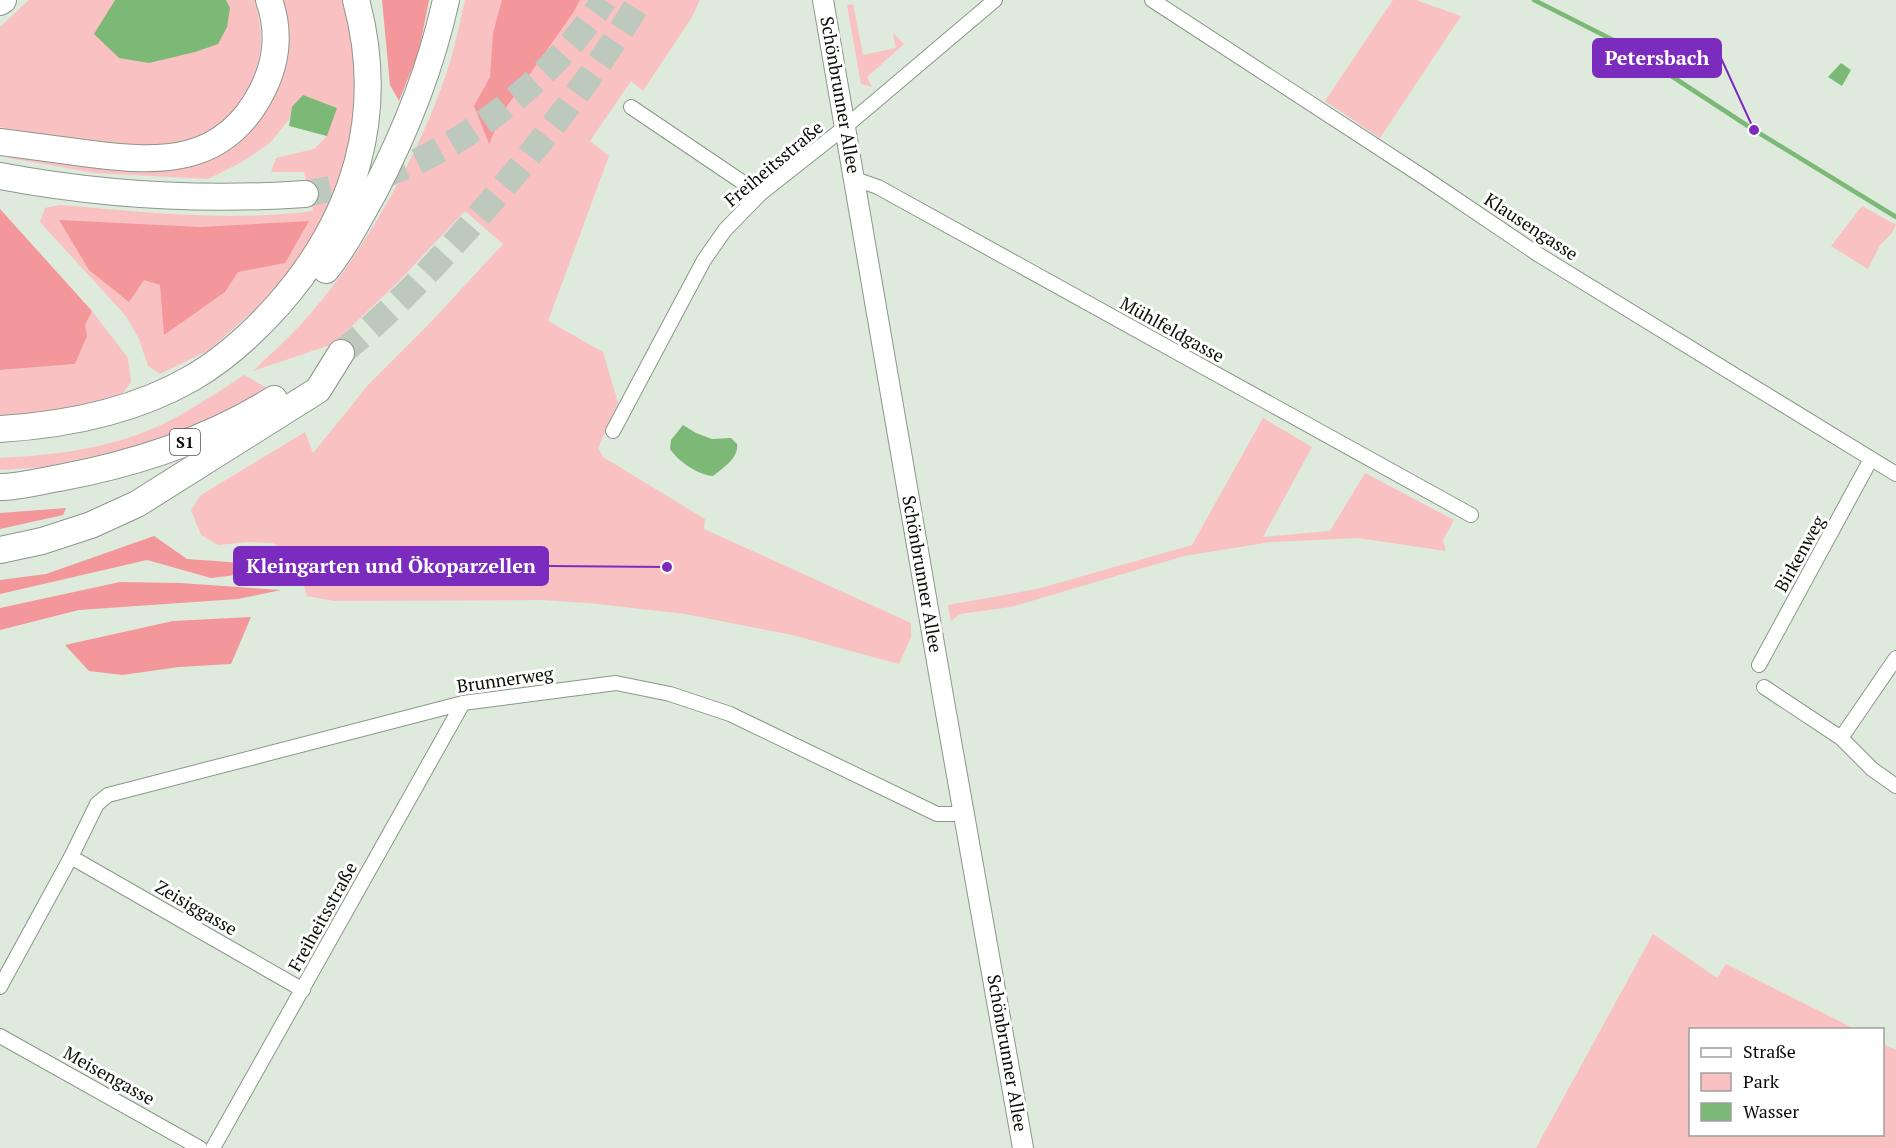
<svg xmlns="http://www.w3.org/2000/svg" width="1896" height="1148" viewBox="0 0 1896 1148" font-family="'PT Serif',serif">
  <rect width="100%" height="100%" fill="#ddeadc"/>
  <g fill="#fac1c2">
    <path d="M29,0H255C263,33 264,56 249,88C235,121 198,143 163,146C113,151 49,137 0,127V27Z"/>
    <path d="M279,0H343L357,70L354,115L347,162L321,225L294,268L260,305L209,350L160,374L148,366L139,339L126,316L40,222L45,208L60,205C144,212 229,222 313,211L304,172H271L276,158L314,149L327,136L292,107L290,118L270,143L242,162L208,179L95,173L9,158L10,154L155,169L256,118Z"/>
    <path d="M465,0H700L692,17L643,91L631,81L590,141L609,156L548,321L603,352L618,403L598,448L603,457L705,519L704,529L911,623V637L899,664L792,635L685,614L589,603L542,600L334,601L307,596L296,560L273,543L248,542L218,545L201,535L191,510L201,495L305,432L313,453L369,384L430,323L503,244L465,211L395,285L333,344L253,371C269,355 287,340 302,323C362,258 424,147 450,62C456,42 460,21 465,0Z"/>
    <path d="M1393,0H1416L1461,16L1380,138L1325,101Z"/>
    <path d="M853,4L863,55L896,48L893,33L904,44L867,77L872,87L861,84L847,5Z"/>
    <path d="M1862,206L1896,225L1892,233L1880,245L1868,269L1831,246Z"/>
    <path d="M92,311L128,358L131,382L122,394L70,408L0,418V370L75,364L84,325Z"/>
    <path d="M244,375L267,388L214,418L132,447L44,467L0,470V458C63,455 127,446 182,414C203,402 224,388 244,375Z"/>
    <path d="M1263,418L1312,447L1263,537L1330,531L1365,473L1454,520L1443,540L1446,551L1358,538L1271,542L1184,556L1011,607L960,614L951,621L948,605L1037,589L1192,545Z"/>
    <path d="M1653,934L1717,978L1726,964L1855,1029L1690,1030V1134H1882L1883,1044L1896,1050V1148H1536Z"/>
  </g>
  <g fill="#f4979b">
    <path d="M382,0H429L419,51L399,101L390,85Z"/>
    <path d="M502,0H580L573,13L503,112L489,144L474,106L490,77L493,33Z"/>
    <path d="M0,209L92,311L85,325L87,336L75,364L0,370Z"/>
    <path d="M59,220L199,227L309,221L285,263L238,272L225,292L164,335L160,285L144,280L129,302L89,270Z"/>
    <path d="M66,508L63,515L0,529V513Z"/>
    <path d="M154,536L187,559L268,565L260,572L211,578L147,560L0,594V580L46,574Z"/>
    <path d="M120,582L180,583L281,590L238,599L79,610L0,630V608Z"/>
    <path d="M251,617L231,664L179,667L122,675L89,671L65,645L173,621Z"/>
  </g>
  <g fill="#7db976">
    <path d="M115,0H226L230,8L227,27L218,44L195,52L149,63L119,58L94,34Z"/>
    <path d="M1841,63L1851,70L1842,86L1828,77Z"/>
    <path d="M303,95L337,108L327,136L289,126L292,107Z"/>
    <path d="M683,425L696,433L712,439L731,438L737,444C739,458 723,468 713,476C698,475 678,461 670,449L671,440Z"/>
  </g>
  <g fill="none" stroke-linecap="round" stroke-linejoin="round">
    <path stroke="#7db976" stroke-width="4.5" d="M1534,0L1627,47L1754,130L1896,217"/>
    <g stroke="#bdc9bc" stroke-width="26" stroke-dasharray="26 13" stroke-linecap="butt">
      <path d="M305,194C333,188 362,184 389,173C473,142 555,75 604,0"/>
      <path d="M341,353C402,303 455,244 506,184C554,126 601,65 640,0"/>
    </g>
    <defs>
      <g id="minor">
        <path d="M1152,0L1425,178L1539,255L1896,474"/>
        <path d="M631,107L760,194"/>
        <path d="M855,179L878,187L1471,515"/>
        <path d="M613,431L704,260L725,230L760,194L845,127L995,0"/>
        <path d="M1759,665L1871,459"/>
        <path d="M1764,687L1841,738L1872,769L1896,786"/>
        <path d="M1841,738L1896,658"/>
        <path d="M71,857L303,990"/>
        <path d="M0,987L71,857L97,804L108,795L463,703L616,683L670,694L730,714L937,814H965"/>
        <path d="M0,1036L200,1148"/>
        <path d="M213,1148L463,703"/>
      </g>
      <path id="secondary" d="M823,0L943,696L1023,1148"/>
      <g id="motorway">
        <path d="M0,2L3,0"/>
        <path d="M0,142C30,146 60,150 91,154C161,163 224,164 261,93C277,63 280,31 269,0"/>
        <path d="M0,176C101,195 202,201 305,194"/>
        <path d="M326,270C345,246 359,219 374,192C406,131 431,68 446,0"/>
        <path d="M0,429C65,425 135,411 192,378C225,359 254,332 279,304C355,217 387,114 356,0"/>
        <path d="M0,487C20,487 40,481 59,478C134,464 209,440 274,399"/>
        <path d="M0,550L42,541L91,525L137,504L318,390L341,353"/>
      </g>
    </defs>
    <use href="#minor" stroke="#8b978a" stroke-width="16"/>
    <use href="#secondary" stroke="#8b978a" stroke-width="22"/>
    <use href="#motorway" stroke="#8b978a" stroke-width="28"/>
    <use href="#minor" stroke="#fff" stroke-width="14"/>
    <use href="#secondary" stroke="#fff" stroke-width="20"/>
    <use href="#motorway" stroke="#fff" stroke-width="26"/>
  </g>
  <g text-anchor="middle" stroke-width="6" stroke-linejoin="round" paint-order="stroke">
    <rect fill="#fff" stroke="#545653" stroke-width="1.5" x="170" y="429" width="30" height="26" rx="4.5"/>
    <g font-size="16" font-weight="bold" fill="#0a0e09">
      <text x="185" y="448">S1</text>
    </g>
    <g font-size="18" fill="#0a0e09" stroke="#fff">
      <text transform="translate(840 95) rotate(80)" y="6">Schönbrunner Allee</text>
      <text transform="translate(774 164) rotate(-40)" y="6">Freiheitsstraße</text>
      <text transform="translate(1531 227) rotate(33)" y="6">Klausengasse</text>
      <text transform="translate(1172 330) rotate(29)" y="6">Mühlfeldgasse</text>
      <text transform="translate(1800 554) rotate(-61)" y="6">Birkenweg</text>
      <text transform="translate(922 574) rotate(80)" y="6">Schönbrunner Allee</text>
      <text transform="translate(505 680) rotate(-8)" y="6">Brunnerweg</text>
      <text transform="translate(196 908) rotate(30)" y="6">Zeisiggasse</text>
      <text transform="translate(323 917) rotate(-61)" y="6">Freiheitsstraße</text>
      <text transform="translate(1007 1053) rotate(80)" y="6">Schönbrunner Allee</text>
      <text transform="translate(109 1076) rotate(29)" y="6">Meisengasse</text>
    </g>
  </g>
  <path fill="none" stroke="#7b2cbf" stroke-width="2" d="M1754 130L1721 58M667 567L548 566"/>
  <g fill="#7b2cbf" stroke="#fff" stroke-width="2">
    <circle cx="1754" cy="130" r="6"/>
    <circle cx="667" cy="567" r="6"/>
  </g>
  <g fill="#7b2cbf" stroke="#7b2cbf" stroke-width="2">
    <rect x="1593" y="39" width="128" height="38" rx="6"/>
    <rect x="234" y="547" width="314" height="38" rx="6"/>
  </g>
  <g font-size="20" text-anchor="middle" font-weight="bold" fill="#fff">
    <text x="1657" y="65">Petersbach</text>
    <text x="391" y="573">Kleingarten und Ökoparzellen</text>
  </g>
  <rect x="1689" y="1028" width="195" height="108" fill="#ffffff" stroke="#9d9f9d" stroke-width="1.5"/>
  <rect x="1701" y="1048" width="30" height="9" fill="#ffffff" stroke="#9d9f9d" stroke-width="1.5"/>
  <text x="1743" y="1058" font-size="18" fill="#0a0e09">Straße</text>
  <rect x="1701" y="1073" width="30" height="18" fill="#fac1c2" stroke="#9d9f9d" stroke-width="1.5"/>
  <text x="1743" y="1088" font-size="18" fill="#0a0e09">Park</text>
  <rect x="1701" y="1103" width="30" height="18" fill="#7db976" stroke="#9d9f9d" stroke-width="1.5"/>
  <text x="1743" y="1118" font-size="18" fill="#0a0e09">Wasser</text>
</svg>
